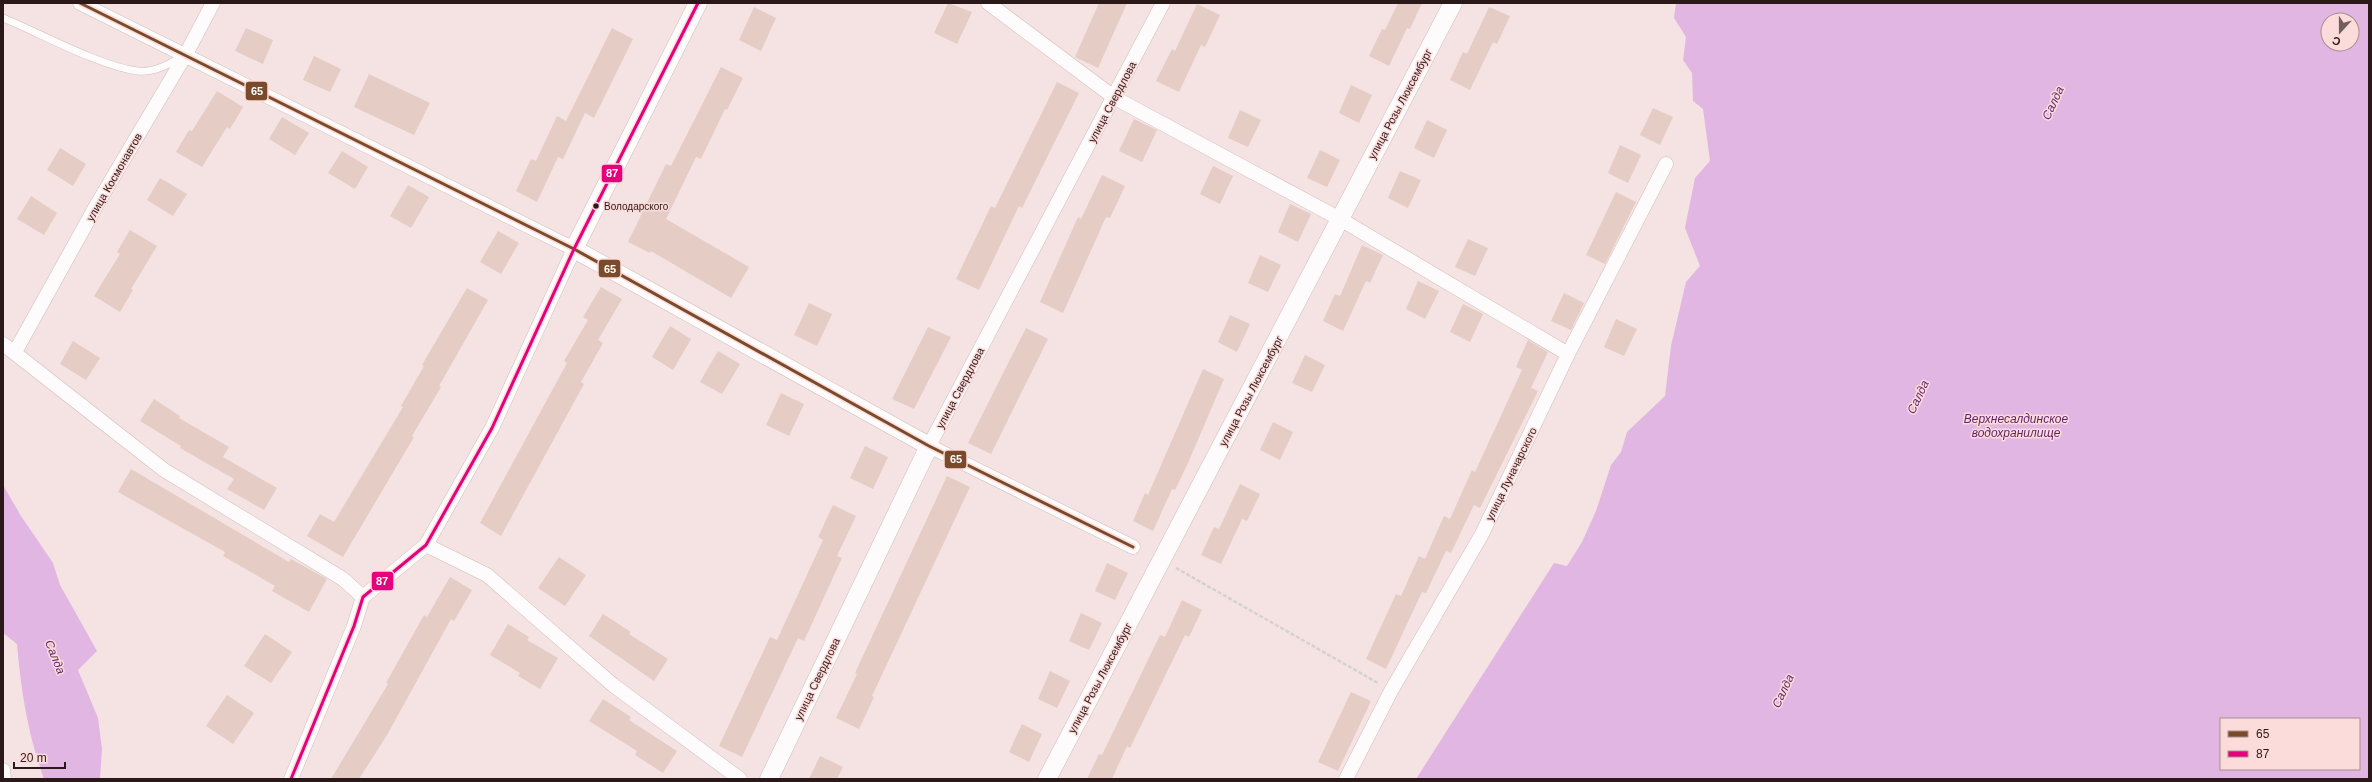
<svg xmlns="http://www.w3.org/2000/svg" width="2372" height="782" viewBox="0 0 2372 782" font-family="Helvetica,sans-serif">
  <rect width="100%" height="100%" fill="#f4e3e2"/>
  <g fill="#e2b6e3" fill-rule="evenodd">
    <path d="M1676,3H2369V779H1416L1554,563L1567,566L1582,542L1596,511L1611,465L1621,452L1627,432L1665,396L1671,346L1686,282L1700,266L1685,228L1695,178L1710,161L1703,109L1693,101L1692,73L1683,60L1686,37L1674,18ZM2328,20H2352V44H2328ZM2221,719H2359V769H2221Z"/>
    <path d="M3,485L21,516L53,563L60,585L97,651L78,670L98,718L102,749L100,779H44C28,735 21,691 17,644L3,633Z"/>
  </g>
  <g fill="#e5cdc6">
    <path d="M948,3L972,12L957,44L934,33Z"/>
    <path d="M1099,3H1127L1098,68L1075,57Z"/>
    <path d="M1398,3H1422L1410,29L1407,28L1389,66L1369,56L1382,29L1385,30Z"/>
    <path d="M1197,4L1220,15L1205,47L1201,45L1179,92L1156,81L1172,49L1175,51Z"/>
    <path d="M754,7L776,18L761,51L739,40Z"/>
    <path d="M1489,7L1510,16L1497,44L1493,42L1470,90L1450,80L1463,52L1467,54Z"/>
    <path d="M246,28L273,40L263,64L235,51Z"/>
    <path d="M612,28L633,39L594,118L585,113L563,159L558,157L537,202L516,191L531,159L536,161L557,116L566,121Z"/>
    <path d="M314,56L341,69L330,92L303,80Z"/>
    <path d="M721,67L743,78L727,110L725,109L701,159L696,157L666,219L749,267L731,298L651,251L650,253L628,242L666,164L671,166Z"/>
    <path d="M369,74L430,103L414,135L354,107Z"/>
    <path d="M1057,82L1079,93L1022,208L1019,206L979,290L956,279L991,206L995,208Z"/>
    <path d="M1351,85L1372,95L1359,123L1339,113Z"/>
    <path d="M217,91L243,107L230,129L227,127L202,167L176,152L189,130L192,131Z"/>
    <path d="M1653,108L1673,117L1660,145L1640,135Z"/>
    <path d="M1240,110L1261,120L1248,147L1228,138Z"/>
    <path d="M282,117L309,133L295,155L269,139Z"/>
    <path d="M1134,119L1157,130L1142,162L1119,151Z"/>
    <path d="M1427,120L1447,130L1434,158L1414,148Z"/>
    <path d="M1620,145L1641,155L1628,183L1608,173Z"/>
    <path d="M60,148L86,164L73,186L47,170Z"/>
    <path d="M1320,150L1340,160L1327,187L1307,178Z"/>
    <path d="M342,151L368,167L355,189L328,173Z"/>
    <path d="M1213,166L1233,176L1220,204L1200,194Z"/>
    <path d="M1400,171L1421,180L1408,208L1388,198Z"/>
    <path d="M1102,175L1125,186L1110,218L1106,217L1063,313L1040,302L1078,217L1081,219Z"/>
    <path d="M160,178L187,194L173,216L147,200Z"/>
    <path d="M408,185L429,197L411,228L390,216Z"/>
    <path d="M1616,192L1636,202L1605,264L1586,255Z"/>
    <path d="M31,196L57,213L44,235L17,219Z"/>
    <path d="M1290,204L1311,214L1298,242L1278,232Z"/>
    <path d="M130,230L157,246L131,289L133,290L120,312L94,296L120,254L117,252Z"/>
    <path d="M498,231L519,243L501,274L480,262Z"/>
    <path d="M1468,239L1488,248L1475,276L1455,267Z"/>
    <path d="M1362,245L1383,255L1370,283L1366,281L1343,331L1323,321L1335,294L1340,296Z"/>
    <path d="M1260,255L1281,265L1268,292L1248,283Z"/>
    <path d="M1418,281L1439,291L1425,319L1406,309Z"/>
    <path d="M601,287L622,299L598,340L603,343L581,382L584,384L501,536L480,523L567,363L564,361L588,320L583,317Z"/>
    <path d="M467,288L488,300L439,386L441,387L412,436L414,437L343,557L307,536L320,514L334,522L403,407L401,406L424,366L422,365Z"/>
    <path d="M1564,293L1584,303L1571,330L1551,321Z"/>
    <path d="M809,303L832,314L817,346L794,335Z"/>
    <path d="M1463,304L1483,314L1470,342L1450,332Z"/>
    <path d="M1230,315L1250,324L1237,352L1218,342Z"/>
    <path d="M1616,319L1637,329L1624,356L1604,347Z"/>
    <path d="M670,326L691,339L673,370L652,357Z"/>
    <path d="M928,327L951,337L914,409L892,399Z"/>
    <path d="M1026,328L1048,339L991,454L968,443Z"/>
    <path d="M1528,340L1548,352L1531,388L1538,391L1480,508L1474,505L1451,553L1446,551L1426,593L1422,592L1386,669L1366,659L1396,594L1401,596L1419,556L1425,559L1444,516L1450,519L1472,470L1475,472L1522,370L1516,367Z"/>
    <path d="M73,341L100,358L86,380L60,364Z"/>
    <path d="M718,351L740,364L722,394L700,382Z"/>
    <path d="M1305,355L1325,365L1312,392L1292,383Z"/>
    <path d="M1203,369L1224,379L1188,463L1175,490L1172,489L1153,531L1133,521L1145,493L1148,495Z"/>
    <path d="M781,393L804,404L789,436L766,425Z"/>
    <path d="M154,399L180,416L179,418L229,447L223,457L277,488L264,510L227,489L234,479L180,448L181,446L140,421Z"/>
    <path d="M1273,422L1293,432L1280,460L1260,450Z"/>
    <path d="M865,446L888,457L873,489L850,478Z"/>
    <path d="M131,469L289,562L291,559L327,579L309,612L272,591L275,586L223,556L225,552L118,492Z"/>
    <path d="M947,476L970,487L872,696L874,697L859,729L836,718L857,674L855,673Z"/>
    <path d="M1240,484L1260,494L1247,521L1242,519L1221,564L1201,555L1214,527L1219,529Z"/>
    <path d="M833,505L856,516L837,556L842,558L804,641L798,638L742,757L719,746L770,637L777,640L823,540L818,537Z"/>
    <path d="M559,557L586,575L565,606L538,588Z"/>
    <path d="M1107,563L1128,573L1115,600L1095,591Z"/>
    <path d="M450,577L472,590L454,621L451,619L387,735L359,779H331L388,684L386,683L424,615L427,617Z"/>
    <path d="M1182,600L1202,610L1189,637L1185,635L1130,748L1127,746L1112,779H1087L1099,754L1102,755L1160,635L1165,637Z"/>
    <path d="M1081,613L1102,623L1089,650L1069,641Z"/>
    <path d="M603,614L631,632L629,634L668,659L654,681L589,636Z"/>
    <path d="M508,624L529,637L527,640L558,658L540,689L518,676L520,673L490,655Z"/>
    <path d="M265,634L292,652L271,683L244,666Z"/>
    <path d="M1050,671L1070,681L1057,708L1038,699Z"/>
    <path d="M1351,692L1371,701L1338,771L1318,762Z"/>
    <path d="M227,695L254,713L233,744L206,726Z"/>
    <path d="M603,699L631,717L629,720L677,751L663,773L635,755L637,751L589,721Z"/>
    <path d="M1022,724L1042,734L1029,762L1009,752Z"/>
    <path d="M820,756L843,767L837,779H809Z"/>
  </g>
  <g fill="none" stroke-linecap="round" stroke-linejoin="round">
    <defs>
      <path id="service" d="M3,18C40,33 99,66 137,71C153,73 168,65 181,57"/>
      <g id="minor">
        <path d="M80,3L574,249L492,428L426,545L363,597L354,626L291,779"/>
        <path d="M988,3L1115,98L1340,219L1568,354"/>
        <path d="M3,344L164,470L343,579L363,597"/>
        <path d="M15,352L96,206L186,54L213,3"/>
        <path d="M426,545L487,575L613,685L740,779"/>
        <path d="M1133,547L929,446L1163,3"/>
        <path d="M3,770L4,779"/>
        <path d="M1346,779L1391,691L1482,534L1568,354L1666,164"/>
      </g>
      <g id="tertiary">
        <path d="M698,3L574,249L929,446L769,779"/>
        <path d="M1047,779L1453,3"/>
      </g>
    </defs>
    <use href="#service" stroke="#cfbebd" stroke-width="8"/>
    <use href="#minor" stroke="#cfbebd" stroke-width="15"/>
    <use href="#tertiary" stroke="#cfbebd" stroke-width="19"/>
    <path stroke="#d6d1d1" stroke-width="2.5" stroke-dasharray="4 2" stroke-linecap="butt" d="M1176,568L1378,683"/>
    <use href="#service" stroke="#fdfbfb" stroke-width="7"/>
    <use href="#minor" stroke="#fdfbfb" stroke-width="14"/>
    <use href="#tertiary" stroke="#fdfbfb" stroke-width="18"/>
    <defs>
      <path id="bus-1" d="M80,3L574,249L929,446L1133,547"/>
      <path id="bus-2" d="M291,779L354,626L363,597L426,545L492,428L574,249L698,3"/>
    </defs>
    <use href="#bus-1" stroke="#fcdcda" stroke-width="6"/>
    <use href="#bus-2" stroke="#fcdcda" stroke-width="6"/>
    <use href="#bus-1" stroke="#7a4b2a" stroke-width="3"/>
    <use href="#bus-2" stroke="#e5007d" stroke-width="3"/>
  </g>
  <circle fill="#2b1818" stroke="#fcdcda" stroke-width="1.5" cx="596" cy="206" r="3.5"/>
  <g text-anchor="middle" stroke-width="3" stroke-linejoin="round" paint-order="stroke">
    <g font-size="10" fill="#2b1818" stroke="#fcdcda" text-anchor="start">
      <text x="604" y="210">Володарского</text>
    </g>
    <g font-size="11" fill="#2b1818" stroke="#fcdcda">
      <text transform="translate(1112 102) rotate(-62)" y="4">улица Свердлова</text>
      <text transform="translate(1400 104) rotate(-62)" y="4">улица Розы Люксембург</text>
      <text transform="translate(114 177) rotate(-60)" y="4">улица Космонавтов</text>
      <text transform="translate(960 388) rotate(-62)" y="4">улица Свердлова</text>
      <text transform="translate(1251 391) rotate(-62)" y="4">улица Розы Люксембург</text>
      <text transform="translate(1511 474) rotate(-64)" y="4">улица Луначарского</text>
      <text transform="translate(1100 678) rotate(-62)" y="4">улица Розы Люксембург</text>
      <text transform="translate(817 679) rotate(-64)" y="4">улица Свердлова</text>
    </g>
    <g font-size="12" font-style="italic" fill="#5f1e6a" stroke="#fcdcda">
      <text transform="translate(2053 103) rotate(-65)" y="4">Салда</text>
      <text transform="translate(1918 397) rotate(-65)" y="4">Салда</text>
      <text x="2016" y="423">Верхнесалдинское<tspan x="2016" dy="14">водохранилище</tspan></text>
      <text transform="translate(55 657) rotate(68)" y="4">Салда</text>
      <text transform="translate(1783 691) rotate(-65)" y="4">Салда</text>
    </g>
  </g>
  <g stroke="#fcdcda" stroke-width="1.5">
    <rect x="245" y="81" width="23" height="20" rx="4" fill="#7a4b2a"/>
    <rect x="601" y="164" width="22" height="19" rx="4" fill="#e5007d"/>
    <rect x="598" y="259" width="23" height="19" rx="4" fill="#7a4b2a"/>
    <rect x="944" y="450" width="23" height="19" rx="4" fill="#7a4b2a"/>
    <rect x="371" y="571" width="23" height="20" rx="4" fill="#e5007d"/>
  </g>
  <g font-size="11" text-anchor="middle" font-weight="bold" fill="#fff">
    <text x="257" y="95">65</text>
    <text x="612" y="177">87</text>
    <text x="610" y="273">65</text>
    <text x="956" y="463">65</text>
    <text x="382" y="585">87</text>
  </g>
  <rect width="2372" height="782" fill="none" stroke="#2b1818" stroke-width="8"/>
  <rect x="2220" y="718" width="140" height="52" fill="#fcdcda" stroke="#a88e8c"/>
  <rect x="2228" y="731" width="20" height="6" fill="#7a4b2a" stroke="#a88e8c"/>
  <text x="2256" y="738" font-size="12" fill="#2b1818">65</text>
  <rect x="2228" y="751" width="20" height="6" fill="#e5007d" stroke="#a88e8c"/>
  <text x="2256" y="758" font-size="12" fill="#2b1818">87</text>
  <g transform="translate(2340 32) rotate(201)"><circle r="19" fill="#fcdcda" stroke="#a88e8c"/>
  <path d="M0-3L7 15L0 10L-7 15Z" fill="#715f5f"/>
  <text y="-6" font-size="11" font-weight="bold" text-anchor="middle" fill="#2b1818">С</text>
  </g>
  <path d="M14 762v6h51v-6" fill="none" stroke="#2b1818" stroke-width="2"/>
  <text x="20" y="762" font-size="12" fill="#2b1818" stroke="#fcdcda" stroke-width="3" paint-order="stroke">20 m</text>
</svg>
